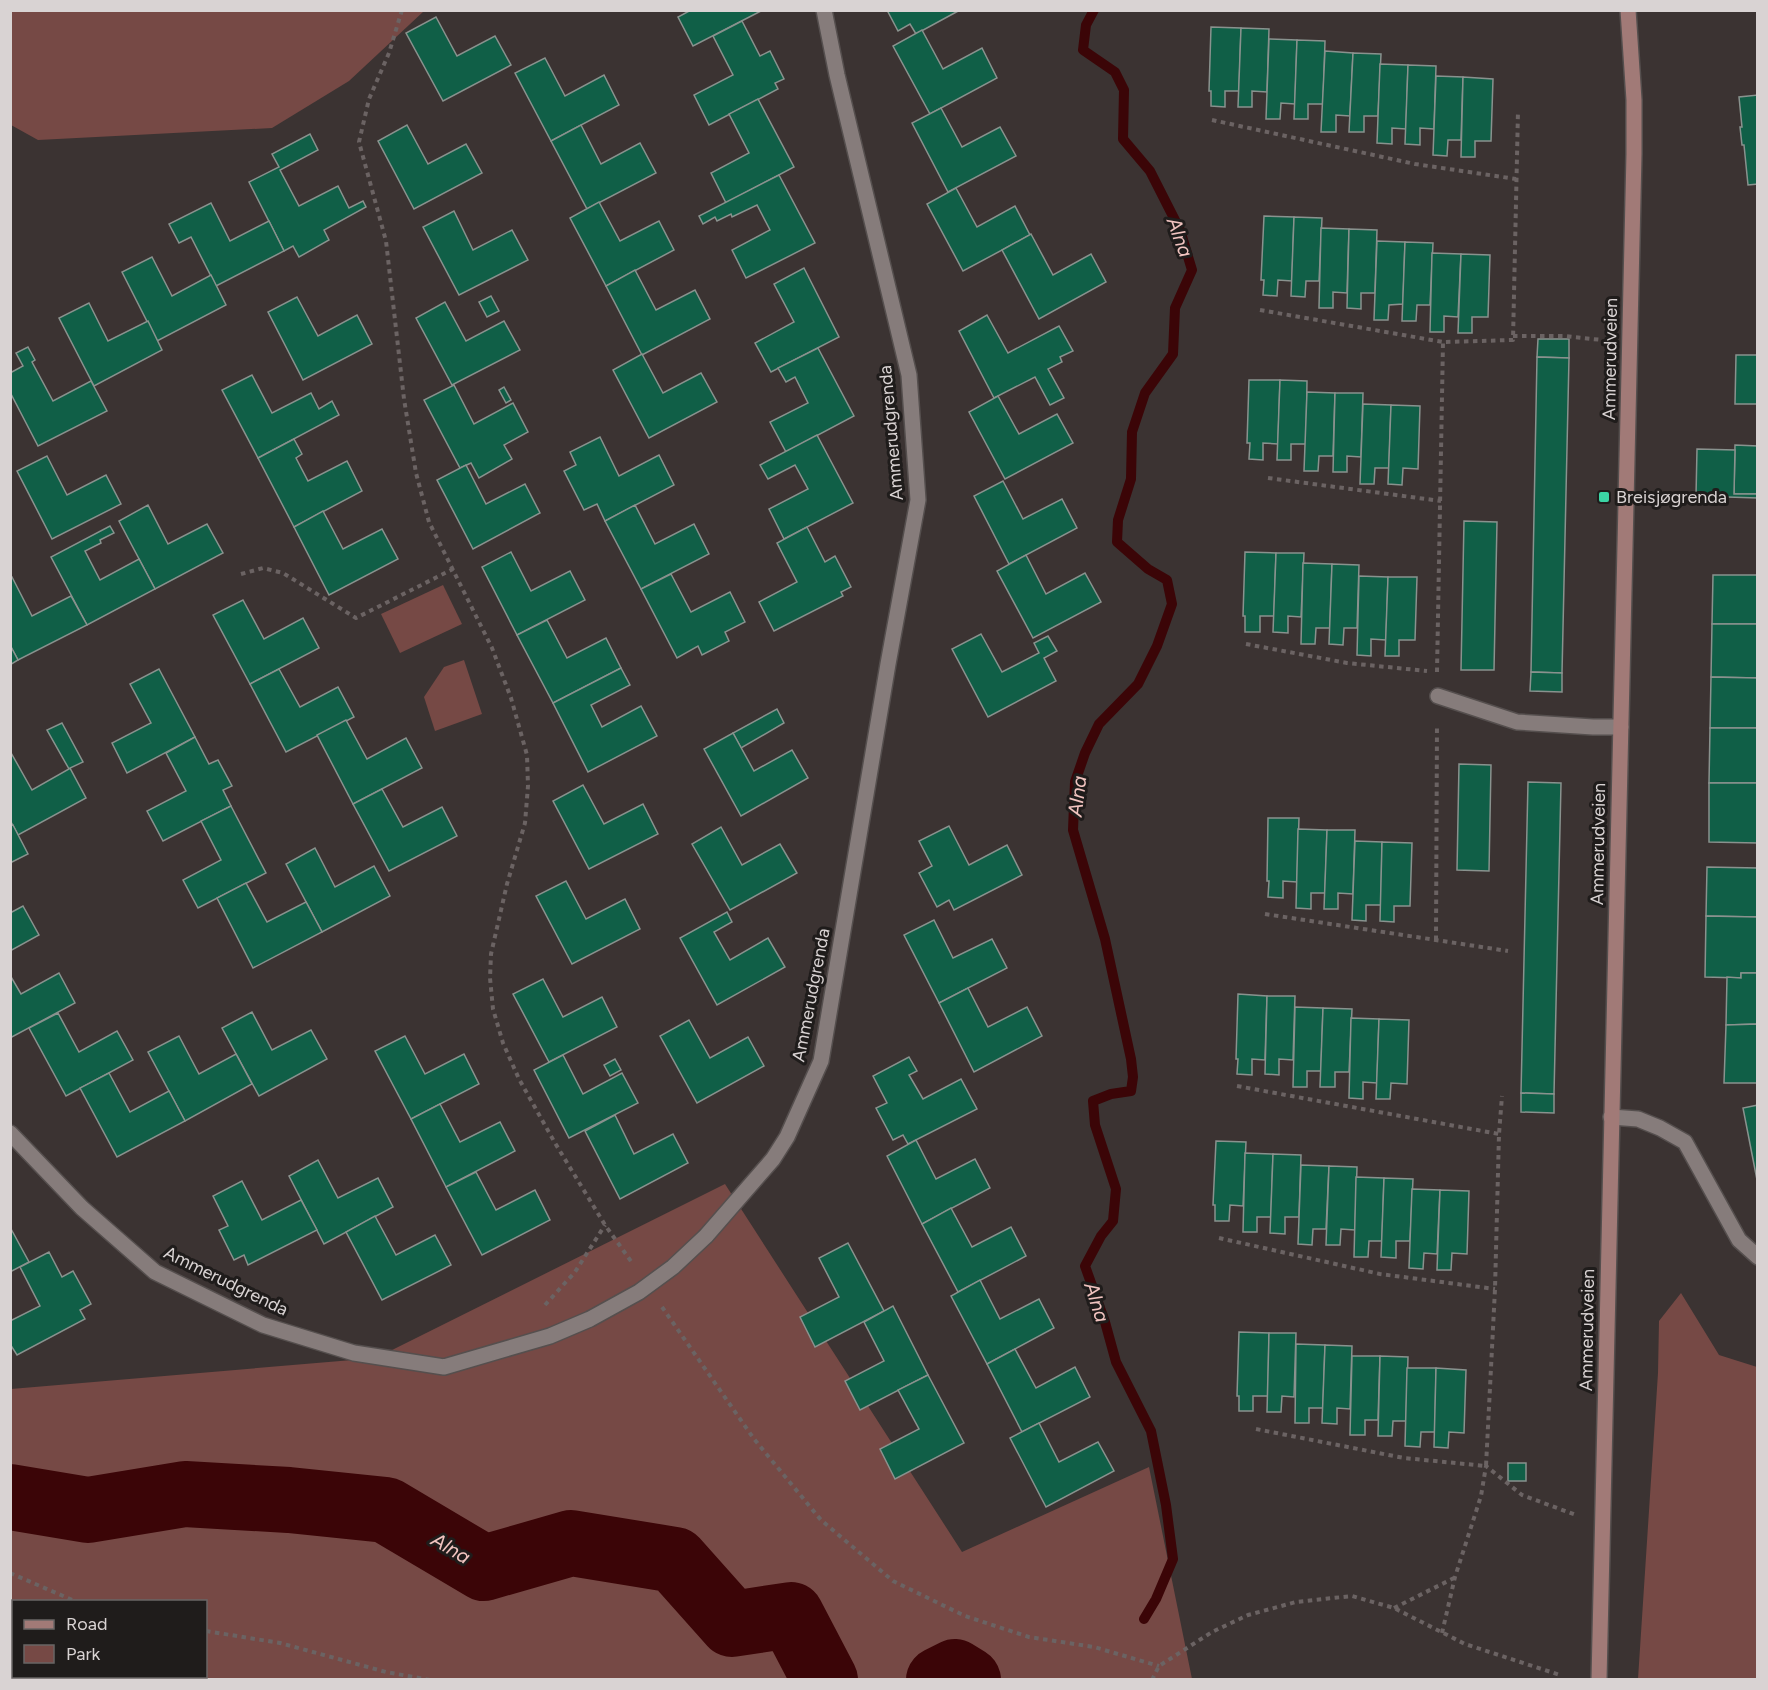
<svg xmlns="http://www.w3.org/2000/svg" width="1768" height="1690" viewBox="0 0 1768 1690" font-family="Figtree,sans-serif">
  <rect width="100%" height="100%" fill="#3b3332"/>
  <g fill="#764945" fill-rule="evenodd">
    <path d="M11,10H424V11L349,81L272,128L38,140L11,125Z"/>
    <path d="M443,585L462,624L400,653L381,614Z"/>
    <path d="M464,660L482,714L435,731L424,697L444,667Z"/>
    <path d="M725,1184L962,1552L1149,1467L1192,1679L11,1680V1389L376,1358ZM14,1602H206V1676H14Z"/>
    <path d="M1681,1293L1719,1355L1757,1367V1679H1638L1658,1373L1659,1321Z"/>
  </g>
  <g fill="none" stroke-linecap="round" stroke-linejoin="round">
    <path stroke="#3b0507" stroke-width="10" d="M1094,10L1086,25L1083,50L1115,72L1124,90L1123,139L1150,171L1180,230L1192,270L1175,308L1173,354L1145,393L1132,432L1131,479L1118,520L1117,542L1148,569L1167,580L1172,604L1157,646L1138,684L1099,724L1085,753L1075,782L1073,830L1105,939L1131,1059L1133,1077L1131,1091L1111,1094L1093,1101L1095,1125L1116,1189L1113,1221L1101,1236L1085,1266L1105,1322L1116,1362L1151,1431L1166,1505L1173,1559L1156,1599L1144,1619"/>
    <g stroke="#3b0507" stroke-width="66">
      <path d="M10,1497L88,1510L185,1494L289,1500L386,1510L484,1568L571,1543L675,1560L732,1624L791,1615L825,1680"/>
      <path d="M939,1680L955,1672L968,1680"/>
    </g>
  </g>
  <g fill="#105f47" stroke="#89928e" stroke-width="1.5">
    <path d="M691,10H761V11L693,46L678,17Z"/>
    <path d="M887,10H960L916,34L910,24L898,31Z"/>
    <path d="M436,17L457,56L495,36L511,65L443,101L406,33Z"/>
    <path d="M742,21L760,56L770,51L784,79L775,83L778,89L709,125L694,95L733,75L713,36Z"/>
    <path d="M1211,27L1241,28L1239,91H1225V107L1211,106V91H1209Z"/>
    <path d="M1241,28L1269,29L1267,92L1252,91V107H1238Z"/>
    <path d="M922,30L943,69L982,48L997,78L930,114L893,46Z"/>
    <path d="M1269,39L1297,40L1295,104L1281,103L1280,119H1266Z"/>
    <path d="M1297,40L1325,41L1323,104H1308V119H1294Z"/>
    <path d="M1325,51L1353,53L1350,116L1336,115V132H1321Z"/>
    <path d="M1353,53L1381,54L1378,116H1364V132H1349Z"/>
    <path d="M545,58L565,96L604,75L619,105L551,141L515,73Z"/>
    <path d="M1380,64L1408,65L1406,129L1392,128V144L1377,143Z"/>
    <path d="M1408,65L1436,66L1434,129L1420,128V145L1405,144Z"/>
    <path d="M1436,76L1463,77L1461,140H1448L1447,156L1433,155Z"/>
    <path d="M1463,77L1493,79L1491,141H1475V157H1461Z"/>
    <path d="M1758,95V184L1748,185L1744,145H1742L1740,127H1742L1739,97Z"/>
    <path d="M758,99L794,167L726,203L711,173L749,153L729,114Z"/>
    <path d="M941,108L962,147L1000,127L1016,156L948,192L912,123Z"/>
    <path d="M407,125L428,164L466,144L482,173L414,209L378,141Z"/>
    <path d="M581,125L601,164L640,143L656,173L587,209L551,141Z"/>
    <path d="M310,134L318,150L280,170L299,206L338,186L349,208L363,201L366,207L324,230L329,240L299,257L293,246L284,251L249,182L279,167L272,154Z"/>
    <path d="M779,175L815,243L746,278L732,250L770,230L757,205L732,217L731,214L717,221L715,217L703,224L699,216Z"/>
    <path d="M956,188L977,227L1015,206L1030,235L963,271L927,204Z"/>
    <path d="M599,202L620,241L659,221L674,250L606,286L570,218Z"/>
    <path d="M211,203L230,241L269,221L284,251L216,286L191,237L179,243L169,224Z"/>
    <path d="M454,211L473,250L512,230L528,260L459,295L423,227Z"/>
    <path d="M1264,216L1294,217L1292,281L1278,280L1277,296L1263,295L1264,280H1261Z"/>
    <path d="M1294,217L1322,218L1319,281H1306L1305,297L1291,296Z"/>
    <path d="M1321,228L1349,229L1347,293L1333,292V308H1319Z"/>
    <path d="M1349,229L1377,230L1375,293H1361V309L1347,308Z"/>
    <path d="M1031,234L1053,275L1091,254L1106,282L1039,319L1002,250Z"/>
    <path d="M1377,241L1405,242L1403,304L1389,305L1388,320H1374Z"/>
    <path d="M1405,242L1433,243L1430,305H1417L1416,321H1402Z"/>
    <path d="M1432,253L1461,254L1458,317L1444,316V332H1430Z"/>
    <path d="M1461,254L1490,255L1488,317H1472V333H1458Z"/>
    <path d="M152,257L172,296L211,275L226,305L157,341L122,272Z"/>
    <path d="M804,268L839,337L771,372L755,343L794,322L774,284Z"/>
    <path d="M635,270L656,310L695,290L710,319L642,355L606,286Z"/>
    <path d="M491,296L499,311L487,317L479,302Z"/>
    <path d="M297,297L318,336L357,315L372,344L303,380L268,312Z"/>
    <path d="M445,302L466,341L504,321L520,350L452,385L416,318Z"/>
    <path d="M89,303L108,341L148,321L162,350L94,386L59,318Z"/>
    <path d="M987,315L1008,353L1059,326L1073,351L1060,357L1062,362L1048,369L1064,398L1050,405L1035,377L994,398L959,331Z"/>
    <path d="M1538,339H1569V358L1537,357Z"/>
    <path d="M28,347L35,360L32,362L53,401L91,381L107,411L38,446L10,392V373L23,366L16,353Z"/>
    <path d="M818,348L854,416L786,452L770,422L808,403L795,377L786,382L778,368Z"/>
    <path d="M642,354L663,393L701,373L717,402L649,438L613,370Z"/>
    <path d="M1736,355H1758V404H1735Z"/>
    <path d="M1537,357L1569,358L1562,673L1531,672Z"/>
    <path d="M252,375L272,413L311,393L319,409L332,401L339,415L258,458L222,390Z"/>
    <path d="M1249,380H1280L1278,444L1263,443V460L1249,459L1250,443H1247Z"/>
    <path d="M1280,380L1307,381L1306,444H1291V460H1277Z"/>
    <path d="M454,385L474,424L513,403L528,432L504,445L512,459L479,478L471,463L460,468L424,400Z"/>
    <path d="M504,387L511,400L506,403L499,390Z"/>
    <path d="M1307,392L1335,393L1333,456H1319L1318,471H1304Z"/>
    <path d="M1335,393H1363L1361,457L1347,456V472H1333Z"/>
    <path d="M998,396L1019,434L1057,414L1073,443L1005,479L969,412Z"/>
    <path d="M1363,404L1391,405L1389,468H1375L1374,484H1360Z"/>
    <path d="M1391,405L1420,406L1418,469L1403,468L1402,485L1388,484Z"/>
    <path d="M817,435L853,503L784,539L769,509L808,489L795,465L768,479L760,465Z"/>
    <path d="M600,437L619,476L659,455L674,485L605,521L597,504L584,510L564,471L576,465L570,452Z"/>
    <path d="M294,439L302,454L296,458L308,481L347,461L362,491L294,527L258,458Z"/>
    <path d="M1735,445L1758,446V494H1734Z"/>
    <path d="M1697,449L1735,450L1734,494H1758V498L1696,496Z"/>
    <path d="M47,456L67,495L106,475L121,504L52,539L17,471Z"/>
    <path d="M466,465L486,504L525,484L540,513L473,549L437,480Z"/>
    <path d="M1003,481L1023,519L1062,499L1077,528L1009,564L974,496Z"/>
    <path d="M148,505L168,544L207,524L223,553L155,589L119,521Z"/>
    <path d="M635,505L655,544L694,524L709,554L641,589L605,521Z"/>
    <path d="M323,511L343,549L382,529L398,559L329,595L294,527Z"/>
    <path d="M1464,521L1497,522L1494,670H1461Z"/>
    <path d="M110,526L114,533L100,540L101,543L85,551L100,580L139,559L155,589L87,625L51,557Z"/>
    <path d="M807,527L825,562L835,556L851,587L841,592L843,596L774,631L759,602L797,582L777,543Z"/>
    <path d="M511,552L531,591L570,571L585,600L517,635L482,567Z"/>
    <path d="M1245,552L1276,553L1274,616H1260V632H1245V616H1243Z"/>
    <path d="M1276,553H1304L1301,617L1288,616V633L1273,632Z"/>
    <path d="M1026,555L1046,594L1085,573L1101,602L1033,638L997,571Z"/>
    <path d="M1303,563L1332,564L1330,628H1316L1315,644H1301Z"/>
    <path d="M1332,564L1359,565L1357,628H1344L1343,645L1329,644Z"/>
    <path d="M671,574L691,612L730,592L745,622L725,632L729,641L702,655L698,646L677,658L641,589Z"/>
    <path d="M1713,575H1758V624H1712Z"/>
    <path d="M1359,576L1388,577L1386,640L1371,639V656L1357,655Z"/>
    <path d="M12,577L32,616L71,596L87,625L18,660L10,645V578Z"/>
    <path d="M1388,577H1417L1415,640H1399V656H1385Z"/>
    <path d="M243,600L264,639L303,618L319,648L250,684L213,615Z"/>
    <path d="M547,620L567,658L606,638L621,668L553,703L517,635Z"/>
    <path d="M1712,624H1758V678L1711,677Z"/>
    <path d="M981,634L1002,672L1039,653L1034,643L1048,636L1057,651L1044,658L1056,681L988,717L952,649Z"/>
    <path d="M10,645L18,660L10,665Z"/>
    <path d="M621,668L630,685L591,705L602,727L641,706L657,736L588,772L553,703Z"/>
    <path d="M159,669L195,737L127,773L112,743L151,723L130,684Z"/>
    <path d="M279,669L300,707L338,687L354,717L286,752L250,684Z"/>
    <path d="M1531,672L1562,673V692L1530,691Z"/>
    <path d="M1711,677L1758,678V728H1710Z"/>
    <path d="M777,709L784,723L741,748L733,733Z"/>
    <path d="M346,720L367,759L406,738L422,768L353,804L317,735Z"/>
    <path d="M62,723L83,762L70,768L86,798L18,835L10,820V751L32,790L69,769L47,730Z"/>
    <path d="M1710,728H1758V783H1709Z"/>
    <path d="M733,733L754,771L792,750L808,778L741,816L704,749Z"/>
    <path d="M195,737L209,764L218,760L232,786L223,790L231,806L163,841L147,811L186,791L166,753Z"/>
    <path d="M1459,764L1491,765L1489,871L1457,870Z"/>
    <path d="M1528,782L1561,783L1554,1094L1521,1093Z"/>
    <path d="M1709,783H1758V843L1709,842Z"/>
    <path d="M583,785L604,824L643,804L658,834L589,869L553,801Z"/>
    <path d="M382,789L403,827L442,807L457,836L389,871L353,804Z"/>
    <path d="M231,806L266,873L198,908L183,880L221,860L201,821Z"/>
    <path d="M1268,818H1299L1297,882L1283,881V898L1268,897L1269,881H1267Z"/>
    <path d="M13,825L28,854L10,863V826Z"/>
    <path d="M949,826L969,865L1007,845L1022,875L954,910L949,900L937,907L919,873L932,866L919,841Z"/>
    <path d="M721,827L742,865L780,844L797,873L730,910L692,844Z"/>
    <path d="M1298,829L1327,830L1325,893H1311V909L1296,908Z"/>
    <path d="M1327,830H1355L1353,894L1338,893V909H1324Z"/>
    <path d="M1355,841L1382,842L1381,905H1366V921L1352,920Z"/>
    <path d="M1382,842L1412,843L1410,906H1394V922L1380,921Z"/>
    <path d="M315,848L335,887L374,866L390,896L322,932L286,864Z"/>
    <path d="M1707,867L1758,868V917L1706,916Z"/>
    <path d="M566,881L586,919L625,899L640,929L572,964L536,896Z"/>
    <path d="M246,883L267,922L306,902L322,932L253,968L217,898Z"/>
    <path d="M23,906L39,935L10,951V913Z"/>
    <path d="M727,912L732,922L714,932L730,960L768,938L785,967L717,1005L680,938Z"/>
    <path d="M1706,916L1758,917V973H1741V978L1705,977Z"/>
    <path d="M934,920L953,958L992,939L1007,968L939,1003L904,935Z"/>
    <path d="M59,973L75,1003L10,1038V975L21,994Z"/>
    <path d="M1741,973H1758V1024L1726,1025L1727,977L1741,978Z"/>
    <path d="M543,979L563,1017L602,997L617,1027L549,1062L513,994Z"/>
    <path d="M968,988L988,1027L1027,1007L1042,1036L974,1072L939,1003Z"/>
    <path d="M1238,994L1267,996L1265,1060L1252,1059V1075L1237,1074L1238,1059H1236Z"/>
    <path d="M1267,996H1295L1293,1060L1279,1059V1075L1265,1074Z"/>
    <path d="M1295,1007L1323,1008L1321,1071H1307V1087H1293Z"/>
    <path d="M1323,1008L1352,1009L1349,1072H1335V1087H1320Z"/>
    <path d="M252,1012L272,1050L311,1030L327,1059L259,1096L222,1028Z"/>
    <path d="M58,1013L79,1052L117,1031L133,1060L66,1096L29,1028Z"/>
    <path d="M1351,1018L1379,1019L1377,1083L1363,1082V1099L1349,1098Z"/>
    <path d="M1379,1019L1409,1020L1407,1084L1391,1083L1390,1099H1376Z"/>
    <path d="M689,1020L710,1058L748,1037L764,1066L697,1103L660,1036Z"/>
    <path d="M1758,1024V1083H1724L1726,1025Z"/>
    <path d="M179,1036L199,1074L236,1054L252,1084L185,1121L148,1052Z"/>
    <path d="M405,1036L425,1074L464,1054L479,1084L411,1119L375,1051Z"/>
    <path d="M563,1055L583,1094L622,1073L638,1103L569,1138L534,1070Z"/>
    <path d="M909,1057L917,1071L909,1075L923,1099L961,1079L977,1109L908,1144L903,1135L893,1140L876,1108L887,1103L873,1076Z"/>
    <path d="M615,1059L621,1070L610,1076L604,1065Z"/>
    <path d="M109,1073L130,1112L169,1091L185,1121L117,1157L80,1088Z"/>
    <path d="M1521,1093L1554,1094V1113L1521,1112Z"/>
    <path d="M440,1104L460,1142L500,1122L515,1151L446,1187L411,1119Z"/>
    <path d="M1758,1105V1185L1743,1108Z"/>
    <path d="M615,1115L634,1154L673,1134L688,1163L620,1199L585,1131Z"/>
    <path d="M916,1140L936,1179L975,1159L990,1188L922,1224L887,1156Z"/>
    <path d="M1216,1141L1246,1142L1243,1206L1230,1205L1229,1221H1215V1205H1213Z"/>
    <path d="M1245,1153L1273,1154L1271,1217H1257V1232H1243Z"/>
    <path d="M1273,1154L1301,1155L1299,1217H1285V1234L1270,1233Z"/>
    <path d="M318,1160L338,1198L378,1178L393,1207L324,1244L289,1176Z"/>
    <path d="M1301,1165L1329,1166L1326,1229H1313L1312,1245L1298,1244Z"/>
    <path d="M1329,1166L1357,1167L1355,1230L1341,1229L1340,1245H1326Z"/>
    <path d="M476,1172L496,1210L535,1190L550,1220L482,1255L446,1187Z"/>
    <path d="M1356,1177L1384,1178L1382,1241H1369L1368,1257H1354Z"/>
    <path d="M1384,1178L1413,1179L1410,1241H1396V1258L1381,1257Z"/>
    <path d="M242,1181L262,1220L301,1200L317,1230L248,1265L244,1255L234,1260L219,1230L228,1226L213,1196Z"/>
    <path d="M1412,1189L1440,1190L1437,1254L1424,1253L1423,1269L1409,1268Z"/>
    <path d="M1440,1190L1469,1191L1467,1254L1452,1253L1451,1270H1437Z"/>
    <path d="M951,1208L972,1247L1011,1227L1026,1256L958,1292L922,1224Z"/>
    <path d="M375,1216L396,1255L435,1235L451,1265L382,1300L346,1232Z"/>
    <path d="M10,1227L29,1262L10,1272Z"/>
    <path d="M848,1243L884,1311L815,1347L800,1317L839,1297L819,1258Z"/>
    <path d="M49,1252L62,1277L73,1271L91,1304L80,1310L85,1319L17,1355L10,1344V1321L40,1306L20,1267Z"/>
    <path d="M980,1280L1000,1319L1039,1299L1054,1328L987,1364L951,1296Z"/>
    <path d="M893,1306L928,1375L860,1410L845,1381L884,1361L864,1322Z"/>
    <path d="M1239,1332L1269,1333L1268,1396H1253V1411H1239V1396H1237Z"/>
    <path d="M1269,1333H1296L1294,1397L1282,1396L1281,1412H1267Z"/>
    <path d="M1296,1344L1325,1345L1323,1408H1309V1423H1295Z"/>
    <path d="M1325,1345L1352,1346L1350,1409L1337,1408V1424L1322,1423Z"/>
    <path d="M1015,1349L1036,1388L1075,1367L1090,1397L1022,1432L987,1364Z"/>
    <path d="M1352,1356H1380L1378,1420H1365V1435H1350Z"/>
    <path d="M1380,1356L1408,1357L1406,1421H1393L1392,1436H1378Z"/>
    <path d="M1407,1368H1436L1435,1432H1421L1420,1447L1405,1446Z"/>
    <path d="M1436,1368L1466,1370L1464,1433L1449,1432L1448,1448L1434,1447Z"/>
    <path d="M928,1375L964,1443L895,1479L880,1449L919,1429L898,1390Z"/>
    <path d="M1039,1423L1059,1462L1098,1442L1114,1471L1046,1507L1010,1438Z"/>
    <rect x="1508" y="1463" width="18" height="18"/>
  </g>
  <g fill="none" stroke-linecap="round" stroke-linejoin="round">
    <defs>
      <g id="lane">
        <path d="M1438,696L1517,722L1593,727H1621"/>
        <path d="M1611,1117L1638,1119L1660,1128L1685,1142L1739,1240L1758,1257"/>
      </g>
      <g id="street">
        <path d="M10,1133L82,1208L155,1272L263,1325L354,1353L444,1367L550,1336L590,1319"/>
        <path d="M706,1236L773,1159L787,1137L821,1061L888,664L918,500L909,375L837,75L824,10"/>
      </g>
      <path id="secondary" d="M1599,1680L1634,154V100L1628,10"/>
    </defs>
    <use href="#lane" stroke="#554f4e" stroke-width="18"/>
    <use href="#street" stroke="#554f4e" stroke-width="18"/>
    <use href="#secondary" stroke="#554f4e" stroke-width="18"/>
    <g stroke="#6b6363" stroke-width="4" stroke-dasharray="4.5 4.5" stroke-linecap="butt">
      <path d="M402,10L389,53L369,99L359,142L386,241L404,399L416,473L429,522L492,648L511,698L527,755L528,786L525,823L507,884L491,954L490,978L493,1009L503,1043L519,1079L555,1143L605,1225L633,1264"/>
      <path d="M1212,120L1415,164L1516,179"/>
      <path d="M1260,310L1443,342"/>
      <path d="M1513,336H1564L1602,340"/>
      <path d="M1268,478L1441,501"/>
      <path d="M241,574L263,568L283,573L356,618L453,569"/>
      <path d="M1246,644L1347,663L1427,671"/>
      <path d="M1437,672L1443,342L1513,340L1518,111"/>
      <path d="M1265,914L1508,951"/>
      <path d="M1436,940L1437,724"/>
      <path d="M1237,1086L1499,1134"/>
      <path d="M1219,1238L1380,1274L1495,1289"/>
      <path d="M545,1305L575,1272L605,1225"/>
      <path d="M662,1307L754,1439L821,1520L893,1581L965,1616L1029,1637L1094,1647L1159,1666"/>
      <path d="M1256,1429L1404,1458L1486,1466L1495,1289L1499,1134L1502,1096"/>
      <path d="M10,1573L77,1602"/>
      <path d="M1394,1608L1454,1578"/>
      <path d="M206,1631L280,1643L386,1672L430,1680"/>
      <path d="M1442,1633L1455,1577L1481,1496L1486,1466L1522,1495L1576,1515"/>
      <path d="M1152,1680L1159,1666L1212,1632L1248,1615L1296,1602L1352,1596L1394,1608L1465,1644L1560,1675"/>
    </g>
    <use href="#lane" stroke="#867c7b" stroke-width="15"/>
    <use href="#street" stroke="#867c7b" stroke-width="15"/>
    <use href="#secondary" stroke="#a17a77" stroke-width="15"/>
    <defs>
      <path id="street-bridge" d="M590,1319L639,1292L673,1267L706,1236"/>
    </defs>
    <use href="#street-bridge" stroke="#554f4e" stroke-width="18" stroke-linecap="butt"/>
    <use href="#street-bridge" stroke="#867c7b" stroke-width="15"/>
  </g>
  <rect fill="#3bd4a4" stroke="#1f1c1b" stroke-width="2" x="1598" y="491" width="12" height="12" rx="3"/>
  <g text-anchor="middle" stroke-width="6" stroke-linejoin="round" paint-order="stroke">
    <g font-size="18" fill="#d9d3d3" stroke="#1f1c1b">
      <text transform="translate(1610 359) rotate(-89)" y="6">Ammerudveien</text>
      <text transform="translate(891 433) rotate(-95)" y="6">Ammerudgrenda</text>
      <text transform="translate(1598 844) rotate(-89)" y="6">Ammerudveien</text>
      <text transform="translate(811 995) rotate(-79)" y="6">Ammerudgrenda</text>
      <text transform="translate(226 1281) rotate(26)" y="6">Ammerudgrenda</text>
      <text transform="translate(1587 1330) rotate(-89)" y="6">Ammerudveien</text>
    </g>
    <g font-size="18" fill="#d9d3d3" stroke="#1f1c1b" text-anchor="start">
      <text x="1616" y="503">Breisjøgrenda</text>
    </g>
    <g font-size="20" font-style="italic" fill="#f2c4c0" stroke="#1f1c1b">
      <text transform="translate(1180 237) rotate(70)" y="7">Alna</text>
      <text transform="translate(1077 796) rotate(-83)" y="7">Alna</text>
      <text transform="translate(1097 1302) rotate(72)" y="7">Alna</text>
      <text transform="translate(451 1548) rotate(31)" y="7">Alna</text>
    </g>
  </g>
  <rect width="1768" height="1690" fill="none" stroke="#d9d3d3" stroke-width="24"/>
  <rect x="12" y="1600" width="195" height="78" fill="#1f1c1b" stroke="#696565" stroke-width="1.5"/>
  <rect x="24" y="1620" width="30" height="9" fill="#a17a77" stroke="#696565" stroke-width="1.5"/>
  <text x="66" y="1630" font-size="18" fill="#d9d3d3">Road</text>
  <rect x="24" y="1645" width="30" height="18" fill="#764945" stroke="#696565" stroke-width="1.5"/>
  <text x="66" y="1660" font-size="18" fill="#d9d3d3">Park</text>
</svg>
